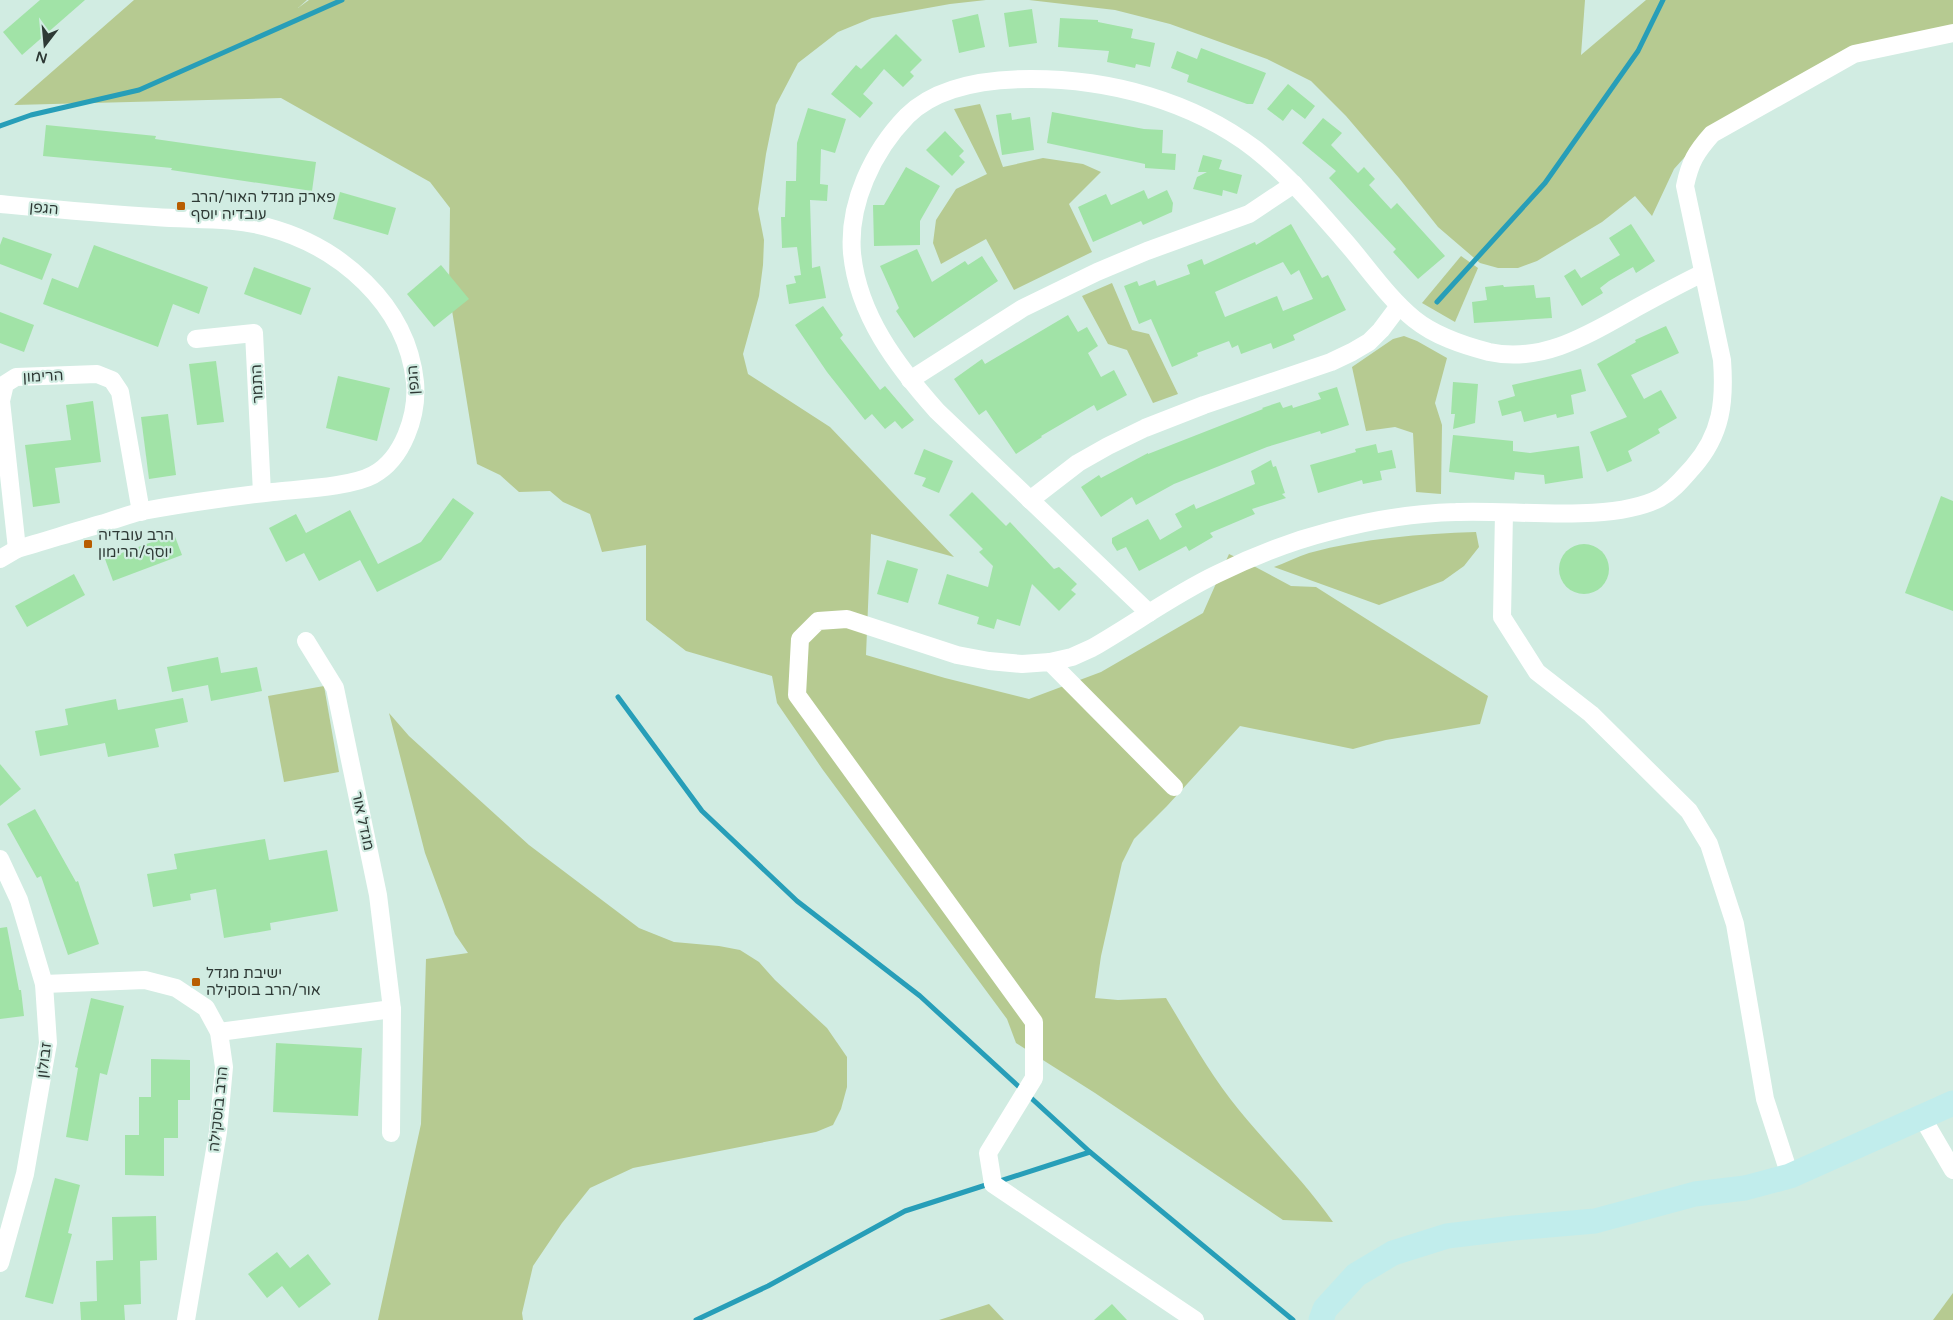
<svg xmlns="http://www.w3.org/2000/svg" width="1953" height="1320" viewBox="0 0 1953 1320" font-family="'Varela Round',Heebo,sans-serif">
  <rect width="100%" height="100%" fill="#d1ece2"/>
  <g fill="#b6ca91">
    <path d="M134,0H307L298,8L309,0H986L950,4L872,18L838,32L798,63L776,105L766,154L758,209L764,240L763,265L759,296L743,354L748,374L830,427L954,557L871,534L866,655L945,678L1029,699L1101,672L1203,613L1229,554L1248,563L1291,586L1316,587L1488,696L1480,724L1386,740L1353,749L1240,726L1167,806L1134,839L1122,863L1101,956L1095,998L1118,1000L1166,998C1189,1036 1211,1076 1239,1110C1270,1148 1305,1182 1333,1222L1283,1220L1095,1093L1016,1043L1007,1019L823,770L777,703L772,676L686,651L646,620V545L602,552L590,514L563,502L550,491L519,492L500,475L477,464L449,292L450,208L430,182L281,98L14,105Z"/>
    <path d="M1029,0H1585L1581,55L1646,0H1953V26L1859,60L1692,149L1674,169L1652,216L1635,196L1602,222L1537,261L1518,268H1498L1480,263L1438,227L1399,178L1346,116L1311,81L1267,59L1170,24L1115,10Z"/>
    <path d="M980,104L1003,167L1043,158L1083,164L1101,172L1069,204L1092,252L1014,290L986,239L941,264L933,243L936,220L956,189L987,174L954,109Z"/>
    <path d="M1461,256L1478,268L1455,322L1422,303Z"/>
    <path d="M1112,283L1132,330L1149,334L1178,394L1153,403L1127,350L1108,344L1082,296Z"/>
    <path d="M1404,336L1417,341L1447,358L1435,403L1442,425L1441,494L1416,492L1413,433L1395,427L1366,431L1352,367L1393,339Z"/>
    <path d="M1476,532L1479,547L1464,566L1443,581L1379,605L1274,567C1285,563 1297,557 1309,553C1364,538 1420,534 1476,532Z"/>
    <path d="M324,686L339,772L284,782L268,696Z"/>
    <path d="M389,713L409,736L529,845L639,928L674,942L719,946L740,950L759,962L775,980L827,1028L847,1057V1087L841,1109L833,1125L816,1132L633,1168L590,1188L562,1223L533,1266L522,1313L523,1320H378L421,1124L426,959L468,953L455,934L425,853Z"/>
    <path d="M1953,1293V1320H1933Z"/>
    <path d="M989,1304L1004,1320H939Z"/>
  </g>
  <g fill="none" stroke-linecap="round" stroke-linejoin="round">
    <g stroke="#279eb8" stroke-width="5">
      <path d="M0,126L31,115L139,90L342,0"/>
      <path d="M1437,302L1545,183L1638,51L1663,0"/>
      <path d="M618,697L702,811L797,901L920,996L1090,1152L1293,1320"/>
      <path d="M997,1182L1090,1152"/>
      <path d="M696,1320L768,1286L905,1211L989,1184"/>
    </g>
  </g>
  <g fill="#a1e3a7" fill-rule="evenodd">
    <path d="M40,0H85L22,55L3,32Z"/>
    <path d="M1032,9L1037,43L1009,47L1004,13Z"/>
    <path d="M978,14L985,47L959,53L952,20Z"/>
    <path d="M1060,18L1098,20V22L1133,29L1131,38L1155,43L1150,67L1136,64L1135,68L1107,62L1109,51L1058,47Z"/>
    <path d="M896,34L922,60L910,72L914,76L903,87L884,69L863,94L873,103L860,118L831,94L856,65L861,69Z"/>
    <path d="M1201,48L1266,73L1253,104H1247L1187,82L1189,75L1171,68L1177,51L1197,59Z"/>
    <path d="M1288,84L1315,106L1305,119L1292,109L1283,121L1267,109Z"/>
    <path d="M808,108L846,119L835,153L821,149L820,184L828,185L827,201L810,200L812,268L820,266L826,298L789,304L786,285L796,283L794,276L801,275L797,247L782,248L781,217H785L786,181H796L797,143Z"/>
    <path d="M1052,112L1144,129L1163,130L1162,153L1176,154L1175,170L1145,168V164L1047,143Z"/>
    <path d="M1011,113L1012,120L1030,117L1034,150L1002,155L996,115Z"/>
    <path d="M1323,118L1342,133L1331,145L1358,173L1364,167L1375,179L1369,185L1391,209L1397,203L1445,256L1418,279L1393,252L1396,249L1329,178L1336,171L1302,143Z"/>
    <path d="M46,125L156,136L155,139L316,162L312,191L171,170L172,168L43,156Z"/>
    <path d="M945,131L964,151L959,156L965,162L952,176L926,150Z"/>
    <path d="M1203,155L1222,160L1219,169L1242,175L1237,194L1223,190L1222,196L1193,189L1197,177L1207,172H1198Z"/>
    <path d="M906,167L940,186L920,221V245L874,246L873,205H884Z"/>
    <path d="M1144,190L1148,199L1167,190L1173,203L1172,212L1143,225L1141,221L1093,242L1078,207L1106,194L1111,205Z"/>
    <path d="M340,192L396,208L388,235L333,219Z"/>
    <path d="M1291,224L1322,278L1328,275L1346,310L1293,335L1295,340L1273,349L1271,343L1241,354L1238,345L1232,348L1229,341L1197,353L1198,356L1172,367L1151,319L1139,324L1124,286L1137,281L1139,286L1155,280L1157,286L1190,274L1187,265L1202,259L1204,265L1255,242L1256,245ZM1283,262L1291,275L1299,270L1313,299L1283,311L1277,296L1225,317L1215,292Z"/>
    <path d="M1631,224L1655,261L1636,273L1633,267L1609,281L1600,288L1603,293L1582,306L1564,276L1575,269L1581,278L1620,255L1609,238Z"/>
    <path d="M3,237L52,254L42,280L0,264V245Z"/>
    <path d="M94,245L208,287L199,314L173,304L158,347L43,304L52,278L78,288Z"/>
    <path d="M917,249L932,282L965,261L968,265L982,256L998,281L914,338L896,311L899,308L880,266Z"/>
    <path d="M441,265L469,299L434,327L407,294Z"/>
    <path d="M254,267L311,288L301,315L244,294Z"/>
    <path d="M1503,285L1504,287L1534,285L1536,298L1550,297L1552,318L1474,323L1472,302L1487,300L1485,287Z"/>
    <path d="M823,306L843,335L840,338L880,390L885,386L914,420L902,429L895,421L885,429L872,414L865,420L827,372L795,325Z"/>
    <path d="M0,312L34,325L24,352L0,343Z"/>
    <path d="M1068,315L1078,332L1087,327L1098,346L1088,353L1101,377L1114,370L1127,395L1097,411L1094,405L1041,436L1042,437L1016,454L986,410L979,415L954,379L982,359L985,364Z"/>
    <path d="M1666,326L1679,353L1631,375L1644,399L1661,390L1677,418L1658,429L1660,433L1628,451L1632,461L1607,472L1590,432L1627,417L1597,364L1636,342L1635,340Z"/>
    <path d="M216,361L224,422L197,425L189,364Z"/>
    <path d="M1581,369L1586,391L1571,395L1574,414L1557,418L1556,414L1524,422L1521,411L1502,416L1498,401L1515,396L1512,385Z"/>
    <path d="M338,376L390,388L377,441L326,428Z"/>
    <path d="M1453,382L1478,384L1475,423L1453,429L1455,414H1451Z"/>
    <path d="M1337,387L1349,425L1321,434L1320,431L1267,447L1174,484L1136,505L1132,497L1101,517L1081,487L1099,475L1101,478L1148,453V454L1263,409L1262,408L1280,402L1283,408L1292,405L1293,408L1321,399L1318,393Z"/>
    <path d="M93,401L101,462L55,468L60,503L33,507L25,445L71,440L66,405Z"/>
    <path d="M168,414L176,475L149,479L141,417Z"/>
    <path d="M1453,435L1513,441V451L1530,453L1579,446L1583,478L1545,484L1544,475L1515,472L1514,480L1449,472Z"/>
    <path d="M1376,444L1378,453L1392,450L1396,468L1380,471L1382,480L1363,484L1362,480L1318,493L1310,465L1356,452L1355,449Z"/>
    <path d="M924,449L953,461L939,493L922,486L926,478L914,474Z"/>
    <path d="M1271,460L1273,467L1276,466L1285,493L1282,494L1286,498L1252,509L1255,514L1210,533L1213,537L1189,551L1186,546L1139,571L1126,547L1117,551L1112,543V538L1148,519L1160,540L1182,527L1175,514L1194,504L1196,509L1255,484L1251,471Z"/>
    <path d="M972,492L1006,526L1010,522L1054,569L1059,567L1077,584L1071,590L1076,594L1059,611L1032,584L1020,626L997,619L994,629L977,624L979,617L938,604L947,574L988,587L993,566L979,552L983,549L949,515Z"/>
    <path d="M1941,496L1953,501V611L1905,593Z"/>
    <path d="M453,498L474,513L441,560L377,592L360,560L319,581L304,553L286,562L269,528L296,514L306,533L350,510L378,564L421,542Z"/>
    <path d="M174,534L182,555L113,581L105,559Z"/>
    <circle cx="1584" cy="569" r="25"/>
    <path d="M887,560L918,569L908,603L877,594Z"/>
    <path d="M74,574L85,595L27,627L15,606Z"/>
    <path d="M218,657L221,673L257,667L262,691L211,701L208,685L172,692L167,667Z"/>
    <path d="M183,698L188,722L155,729L159,747L108,757L105,743L40,756L35,731L68,725L65,709L116,699L118,710Z"/>
    <path d="M0,764L21,789L0,806Z"/>
    <path d="M35,809L76,882L78,881L99,944L68,955L41,876L37,878L7,824Z"/>
    <path d="M265,839L269,860L327,850L338,911L270,923L271,930L224,938L216,889L190,894L191,900L153,907L147,874L177,869L174,854Z"/>
    <path d="M7,927L19,990H21L24,1016L0,1019V928Z"/>
    <path d="M91,998L124,1006L107,1075L100,1073L88,1141L66,1137L78,1068L75,1067Z"/>
    <path d="M276,1043L362,1048L358,1116L273,1112Z"/>
    <path d="M151,1059L190,1060V1100H178V1138H164V1176L125,1175V1135H139V1097H151Z"/>
    <path d="M55,1178L80,1185L68,1233L72,1234L53,1304L25,1297Z"/>
    <path d="M156,1216L157,1260L140,1261L141,1304L124,1305L125,1320H81L80,1302L97,1301L96,1261L113,1260L112,1217Z"/>
    <path d="M277,1252L290,1268L308,1254L331,1284L299,1308L282,1286L267,1298L248,1274Z"/>
    <path d="M1112,1304L1127,1320H1094Z"/>
  </g>
  <g fill="none" stroke-linecap="round" stroke-linejoin="round">
    <g stroke="#fff" stroke-width="18">
      <path d="M0,204C52,209 103,214 155,217C192,220 231,217 267,227C339,246 407,304 415,382C418,415 403,459 373,475C351,487 299,489 273,492C230,497 186,503 143,511C129,514 115,520 101,524C73,532 45,541 17,549L0,559"/>
      <path d="M196,339L254,333L262,493"/>
      <path d="M910,380L1023,308L1097,272L1147,251L1249,214L1294,184"/>
      <path d="M1030,500L1078,463L1108,446L1145,428L1204,405L1331,362L1352,352L1369,342L1381,330L1399,306"/>
      <path d="M1504,513L1502,617L1537,672L1591,714L1689,811L1709,844L1735,924L1765,1099L1790,1176"/>
      <path d="M17,549L1,401L5,384L16,377L97,374L112,380L120,392L141,512"/>
      <path d="M1149,613L937,411C897,366 858,315 852,253C848,203 873,151 907,116C938,85 989,79 1031,79C1110,79 1192,101 1255,149C1288,175 1316,208 1343,239C1366,265 1387,297 1414,319C1435,336 1462,345 1489,352C1543,364 1591,333 1636,308C1658,296 1680,284 1703,273"/>
      <path d="M306,641L335,688L378,895L392,1009L391,1133"/>
      <path d="M1050,662L1072,657L1092,648C1134,624 1173,595 1217,574C1253,556 1292,541 1331,531C1372,520 1414,513 1456,512C1512,509 1610,524 1660,498C1674,490 1683,478 1693,467C1722,434 1725,401 1722,360L1685,186C1690,162 1696,152 1712,134L1854,54L1953,33"/>
      <path d="M1174,787L1050,662L1022,664L989,661L957,655L847,619L818,621L800,639L797,695L1034,1022V1078L988,1153L993,1184L1195,1320"/>
      <path d="M0,859L19,900L44,984L48,1043L25,1174L0,1263"/>
      <path d="M44,984L145,980L176,988L206,1008L219,1032L224,1067L218,1132L186,1320"/>
      <path d="M219,1032L392,1009"/>
      <path d="M1922,1117L1953,1170"/>
    </g>
    <path stroke="#c1edec" stroke-width="25" d="M1321,1320L1325,1309L1356,1275L1393,1253L1447,1236L1514,1228L1595,1221L1695,1194L1745,1188L1790,1176L1953,1103"/>
  </g>
  <g fill="#b85d00" stroke="#d1ece2" stroke-width="2">
    <rect x="176" y="201" width="10" height="10" rx="2.5"/>
    <rect x="83" y="539" width="10" height="10" rx="2.5"/>
    <rect x="191" y="977" width="10" height="10" rx="2.5"/>
  </g>
  <g text-anchor="middle" stroke-width="4.5" stroke-linejoin="round" paint-order="stroke">
    <g font-size="15" fill="#2e3935" stroke="#d1ece2" text-anchor="start">
      <text x="191" y="202">פארק מגדל האור/הרב<tspan x="191" dy="17">עובדיה יוסף</tspan></text>
      <text x="98" y="540">הרב עובדיה<tspan x="98" dy="17">יוסף/הרימון</tspan></text>
      <text x="206" y="978">ישיבת מגדל<tspan x="206" dy="17">אור/הרב בוסקילה</tspan></text>
    </g>
    <g font-size="15" fill="#2e3935" stroke="#d1ece2">
      <text transform="translate(44 208) rotate(5)" y="5">הגפן</text>
      <text transform="translate(43 376) rotate(-3)" y="5">הרימון</text>
      <text transform="translate(413 380) rotate(-94)" y="5">הגפן</text>
      <text transform="translate(257 384) rotate(-93)" y="5">התמר</text>
      <text transform="translate(363 821) rotate(78)" y="5">מגדל אור</text>
      <text transform="translate(44 1060) rotate(-83)" y="5">זבולון</text>
      <text transform="translate(218 1109) rotate(-84)" y="5">הרב בוסקילה</text>
    </g>
  </g>
  <g transform="translate(45 45) rotate(196)" stroke="#d1ece2" stroke-width="4" paint-order="stroke">
  <path d="M0-4L9 19L0 12L-9 19Z" fill="#2e3935"/>
  <text y="-8" font-size="14" font-weight="bold" text-anchor="middle" fill="#2e3935">N</text>
  </g>
</svg>
